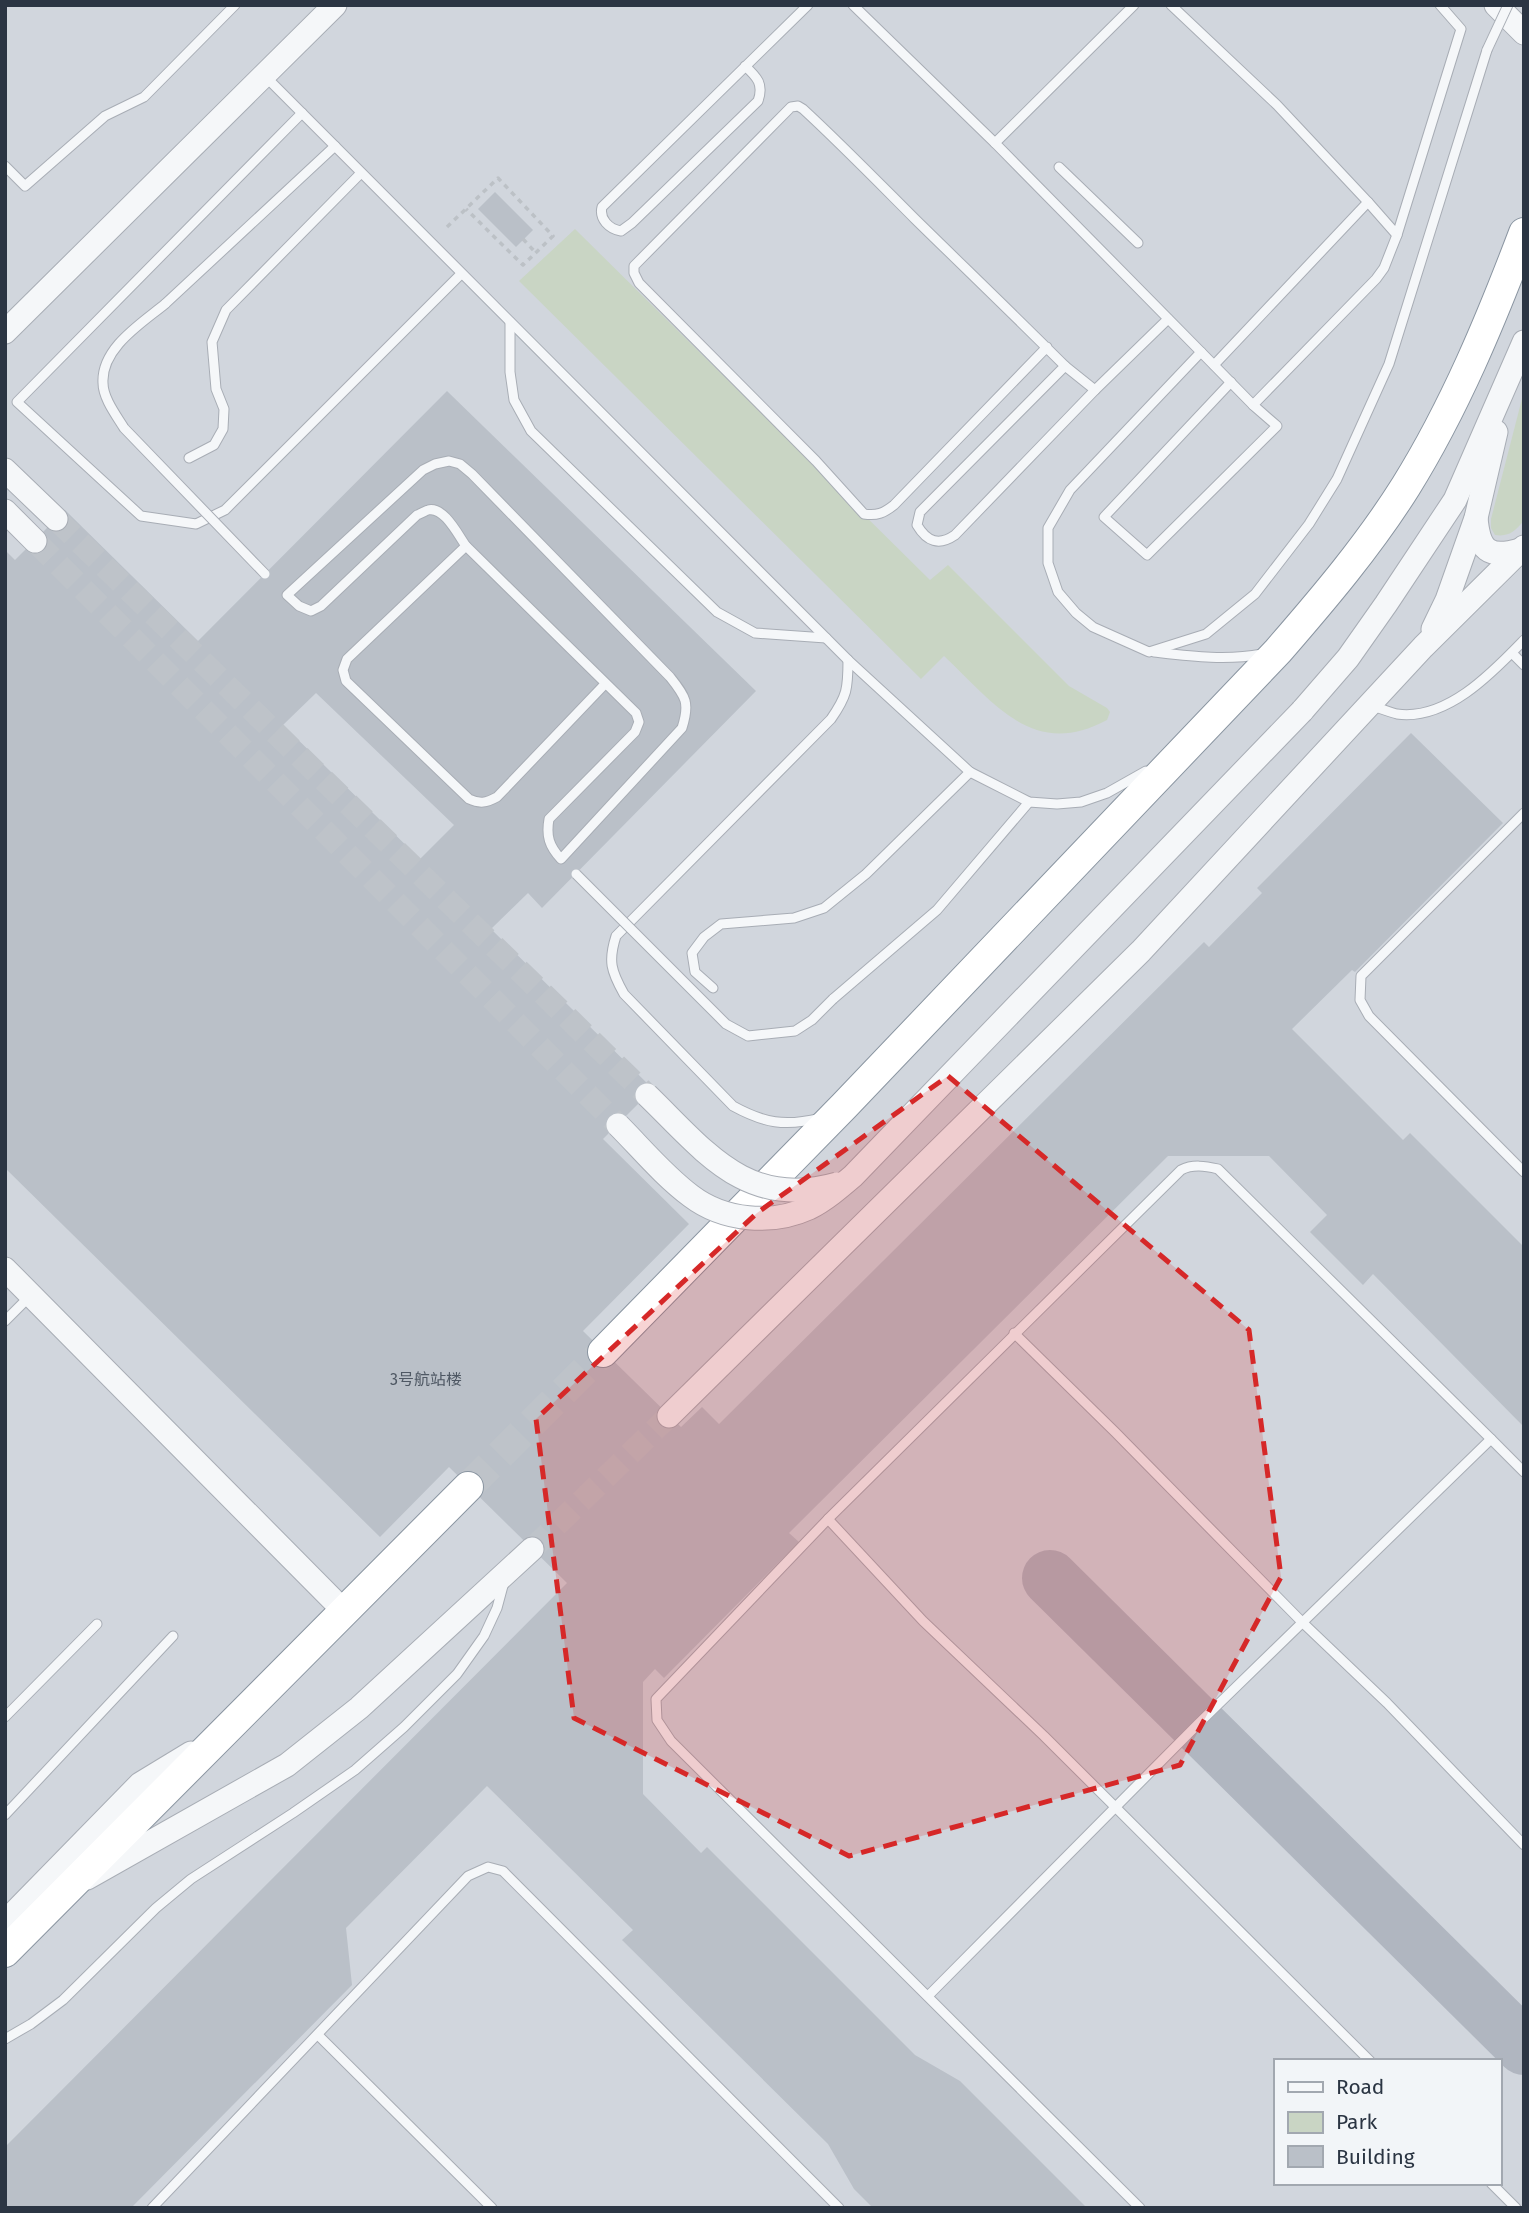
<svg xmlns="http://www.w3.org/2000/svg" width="1529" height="2213" viewBox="0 0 1529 2213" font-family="'Fira Sans','Noto Sans SC',sans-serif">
  <rect width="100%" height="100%" fill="#e3e6eb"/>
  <path fill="#d1d6dd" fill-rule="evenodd" d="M5,5H1524V2208H5ZM1275,2061H1499V2183H1275Z"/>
  <g fill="#c9d5c4">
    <path d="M575,229L930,580L948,565L1069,686L1107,708L1110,712L1107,720C1033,760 994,703 944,656L921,679L519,281Z"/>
    <path d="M1524,391V521C1514,531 1510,537 1495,535L1491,528V519Z"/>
  </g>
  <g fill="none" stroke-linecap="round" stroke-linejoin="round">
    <path stroke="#b0b6c0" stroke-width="56" d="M1050,1578L1524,2047"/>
  </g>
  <g fill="#bac0c8" fill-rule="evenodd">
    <path d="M495,192L533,230L516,247L478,209Z"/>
    <path d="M447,391L756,691L542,908L528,893L491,929L653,1089L603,1139L689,1224L583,1331L681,1427L702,1407L719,1424L1204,942L1209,947L1262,893L1257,888L1411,733L1503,823L1355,972L1352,970L1292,1029L1403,1140L1410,1133L1524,1247V1427L1373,1274L1363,1285L1310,1232L1327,1215L1269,1156H1168L789,1533L799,1542L664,1678L655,1669L643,1682V1794L701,1853L707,1847L915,2055L960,2081L1087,2208H873L854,2189L828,2144L622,1940L633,1930L487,1786L346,1928L352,1985L131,2208H5V2147L567,1583L449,1467L380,1537L5,1168V550L15,560L65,510L198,641ZM316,693L454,825L420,859L283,725Z"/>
  </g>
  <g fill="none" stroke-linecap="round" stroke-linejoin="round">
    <g stroke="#bec3c9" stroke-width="23" stroke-dasharray="23 11" stroke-linecap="butt">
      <path d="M56,519L647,1095"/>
      <path d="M35,541L618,1125"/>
      <path d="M532,1549L669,1416"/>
    </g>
    <path stroke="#bec3c9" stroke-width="30" stroke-dasharray="30 15" stroke-linecap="butt" d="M468,1487L603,1352"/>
    <defs>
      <g id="service">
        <path d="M853,5L995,143"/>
        <path d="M1134,5L995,143L1201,352L1070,490L1048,528V563L1058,592L1076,613L1093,627L1149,652L1206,634L1255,594L1309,524L1337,479L1389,364L1487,50"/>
        <path d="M1171,5L1277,105L1368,202"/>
        <path d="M745,66C757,77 764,84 758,101L632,223L621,231C609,229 599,219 602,207L808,5"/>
        <path d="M265,76L848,660L970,772L1029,802L1057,804L1081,802L1107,793L1146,771"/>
        <path d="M302,113L17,402L141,516L196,524L225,510L461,274"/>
        <path d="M5,166L25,186L105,116L144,97L235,5"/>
        <path d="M1059,167L1138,243"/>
        <path d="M165,304L335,146"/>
        <path d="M510,322V372L514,400L531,431L717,612L755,633L826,638"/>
        <path d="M1047,347L894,505C884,513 877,516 864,514L816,461L639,283L634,273V266L791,107L798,106L803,109C841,144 878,182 915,219C965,268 1015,316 1065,366L920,512L917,525C927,542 939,546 955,535L1095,390L1168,319"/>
        <path d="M1201,352L1253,405L1376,279L1384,268L1397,235"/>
        <path d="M1214,365L1368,202L1397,235L1461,29L1440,5"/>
        <path d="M1065,366L1095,390"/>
        <path d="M1231,382L1104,517L1147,555L1277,426L1253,405"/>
        <path d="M189,458L214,445L223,429L224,409L216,389L212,342L226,310L361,173"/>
        <path d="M449,461L460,464L472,474L670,677C686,697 690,703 682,728L561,859C549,846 546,836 549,819L635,732L639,722L636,713L466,546C458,535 444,506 428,510C427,510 418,515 417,515L321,606L311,611L299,606L287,595L423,470L435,464Z"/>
        <path d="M466,546L347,659L343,670L346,681L469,799C480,804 486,803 497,797L605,684"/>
        <path d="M1154,652C1189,656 1226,661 1262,654"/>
        <path d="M1512,653L1524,665"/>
        <path d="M1371,706C1380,708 1389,712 1397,714C1447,721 1493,672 1524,640"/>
        <path d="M1524,813L1361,976L1360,1000L1369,1016L1524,1172"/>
        <path d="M713,988L695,972L692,953L704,937L721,924L794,918L824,908L866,874L970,772"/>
        <path d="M833,999L937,910L1029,802"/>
        <path d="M820,1118C785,1127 764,1123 733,1106L624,994C611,971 608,961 616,936L831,719C847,696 848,689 848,660"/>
        <path d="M5,1321L31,1295"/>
        <path d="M1014,1333L1115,1432L1302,1622L1387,1703L1524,1845"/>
        <path d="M828,1519L923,1621L1044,1736L1370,2061"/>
        <path d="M5,1717L97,1624"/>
        <path d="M5,1815L173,1636"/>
        <path d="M928,1996L1198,1724L1491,1439L1524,1472"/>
        <path d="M318,2035L492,2208"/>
        <path d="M5,2039L31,2024L63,2000L156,1908L191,1879L293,1813L355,1770L404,1727L457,1674L484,1636L497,1608L504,1582"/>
        <path d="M1491,2183L1516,2208"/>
        <path d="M152,2208L468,1876L488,1867L503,1871L839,2208"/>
        <path d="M1140,2208L671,1741L657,1720L656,1699L828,1519L1181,1170C1193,1164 1205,1166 1218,1169L1491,1439"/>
      </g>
      <g id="tertiary">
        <path d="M1496,5L1524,33"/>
        <path d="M5,332L335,5"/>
        <path d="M5,470L56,519"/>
        <path d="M5,511L35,541"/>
        <path d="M1476,518C1479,550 1488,559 1520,550"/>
        <path d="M1433,629L1447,600L1476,518L1496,432"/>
        <path d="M1302,711L1348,658L1386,604L1455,500L1524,342"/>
        <path d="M5,1269L344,1611"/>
        <path d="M669,1416L1141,951L1423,647L1524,547"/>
        <path d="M87,1878L287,1765L359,1708L532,1549"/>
        <path d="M5,1922L140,1784L191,1753"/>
      </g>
      <g id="trunk">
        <path d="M603,1352L844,1106L1278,651C1324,598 1369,545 1406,486C1455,407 1491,320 1524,233"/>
        <path d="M5,1952L468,1487"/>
      </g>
    </defs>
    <use href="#service" stroke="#a8adb5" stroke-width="11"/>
    <use href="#tertiary" stroke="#a8adb5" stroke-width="25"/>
    <use href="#trunk" stroke="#8a95a1" stroke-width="32"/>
    <g stroke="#bcc1c6" stroke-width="3.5" stroke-dasharray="5 5" stroke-linecap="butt">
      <path d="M447,227L498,178L553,236L523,265L466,209"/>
      <path d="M523,239L536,253"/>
    </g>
    <use href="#service" stroke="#f5f7f9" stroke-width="9"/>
    <use href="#tertiary" stroke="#f5f7f9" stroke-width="23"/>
    <use href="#trunk" stroke="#fff" stroke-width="30"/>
    <defs>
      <g id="service-bridge">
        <path d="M1487,50L1508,5"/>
        <path d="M165,304C142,323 101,348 103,383C103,398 116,415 124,428L265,574"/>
        <path d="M576,874L726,1024L748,1036L795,1031L812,1020L833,999"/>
      </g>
      <g id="tertiary-bridge">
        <path d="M647,1095C705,1151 746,1210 837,1184"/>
        <path d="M618,1125C641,1148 664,1176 691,1196C724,1221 772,1225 809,1208C825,1200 839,1188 853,1176L1302,711"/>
      </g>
    </defs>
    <use href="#service-bridge" stroke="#a8adb5" stroke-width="11" stroke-linecap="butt"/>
    <use href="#tertiary-bridge" stroke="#a8adb5" stroke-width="25" stroke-linecap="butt"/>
    <use href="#service-bridge" stroke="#f5f7f9" stroke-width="9"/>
    <use href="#tertiary-bridge" stroke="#f5f7f9" stroke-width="23"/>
  </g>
  <path fill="#d62828" fill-opacity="0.2" stroke="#d62828" stroke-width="5" stroke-dasharray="14 9" stroke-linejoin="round" d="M948,1076L1249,1330L1281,1577L1180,1765L849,1856L574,1718L536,1419L757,1213Z"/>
  <g text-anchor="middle" stroke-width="7" stroke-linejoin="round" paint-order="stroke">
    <g font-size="16" fill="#4f5864">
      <text x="426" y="1385">3号航站楼</text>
    </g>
  </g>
  <rect width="1529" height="2213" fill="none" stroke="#2b3543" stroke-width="14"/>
  <rect x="1274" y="2059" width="228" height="126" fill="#f2f5f8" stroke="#a2a8b0" stroke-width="2"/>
  <rect x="1288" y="2082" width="35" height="10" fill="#f5f7f9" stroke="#a2a8b0" stroke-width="2"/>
  <text x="1336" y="2094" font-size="21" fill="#2b3543">Road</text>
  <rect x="1288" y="2112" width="35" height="21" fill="#c9d5c4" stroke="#a2a8b0" stroke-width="2"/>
  <text x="1336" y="2129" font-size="21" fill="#2b3543">Park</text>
  <rect x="1288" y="2146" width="35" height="21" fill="#bac0c8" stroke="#a2a8b0" stroke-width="2"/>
  <text x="1336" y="2164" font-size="21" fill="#2b3543">Building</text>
</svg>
